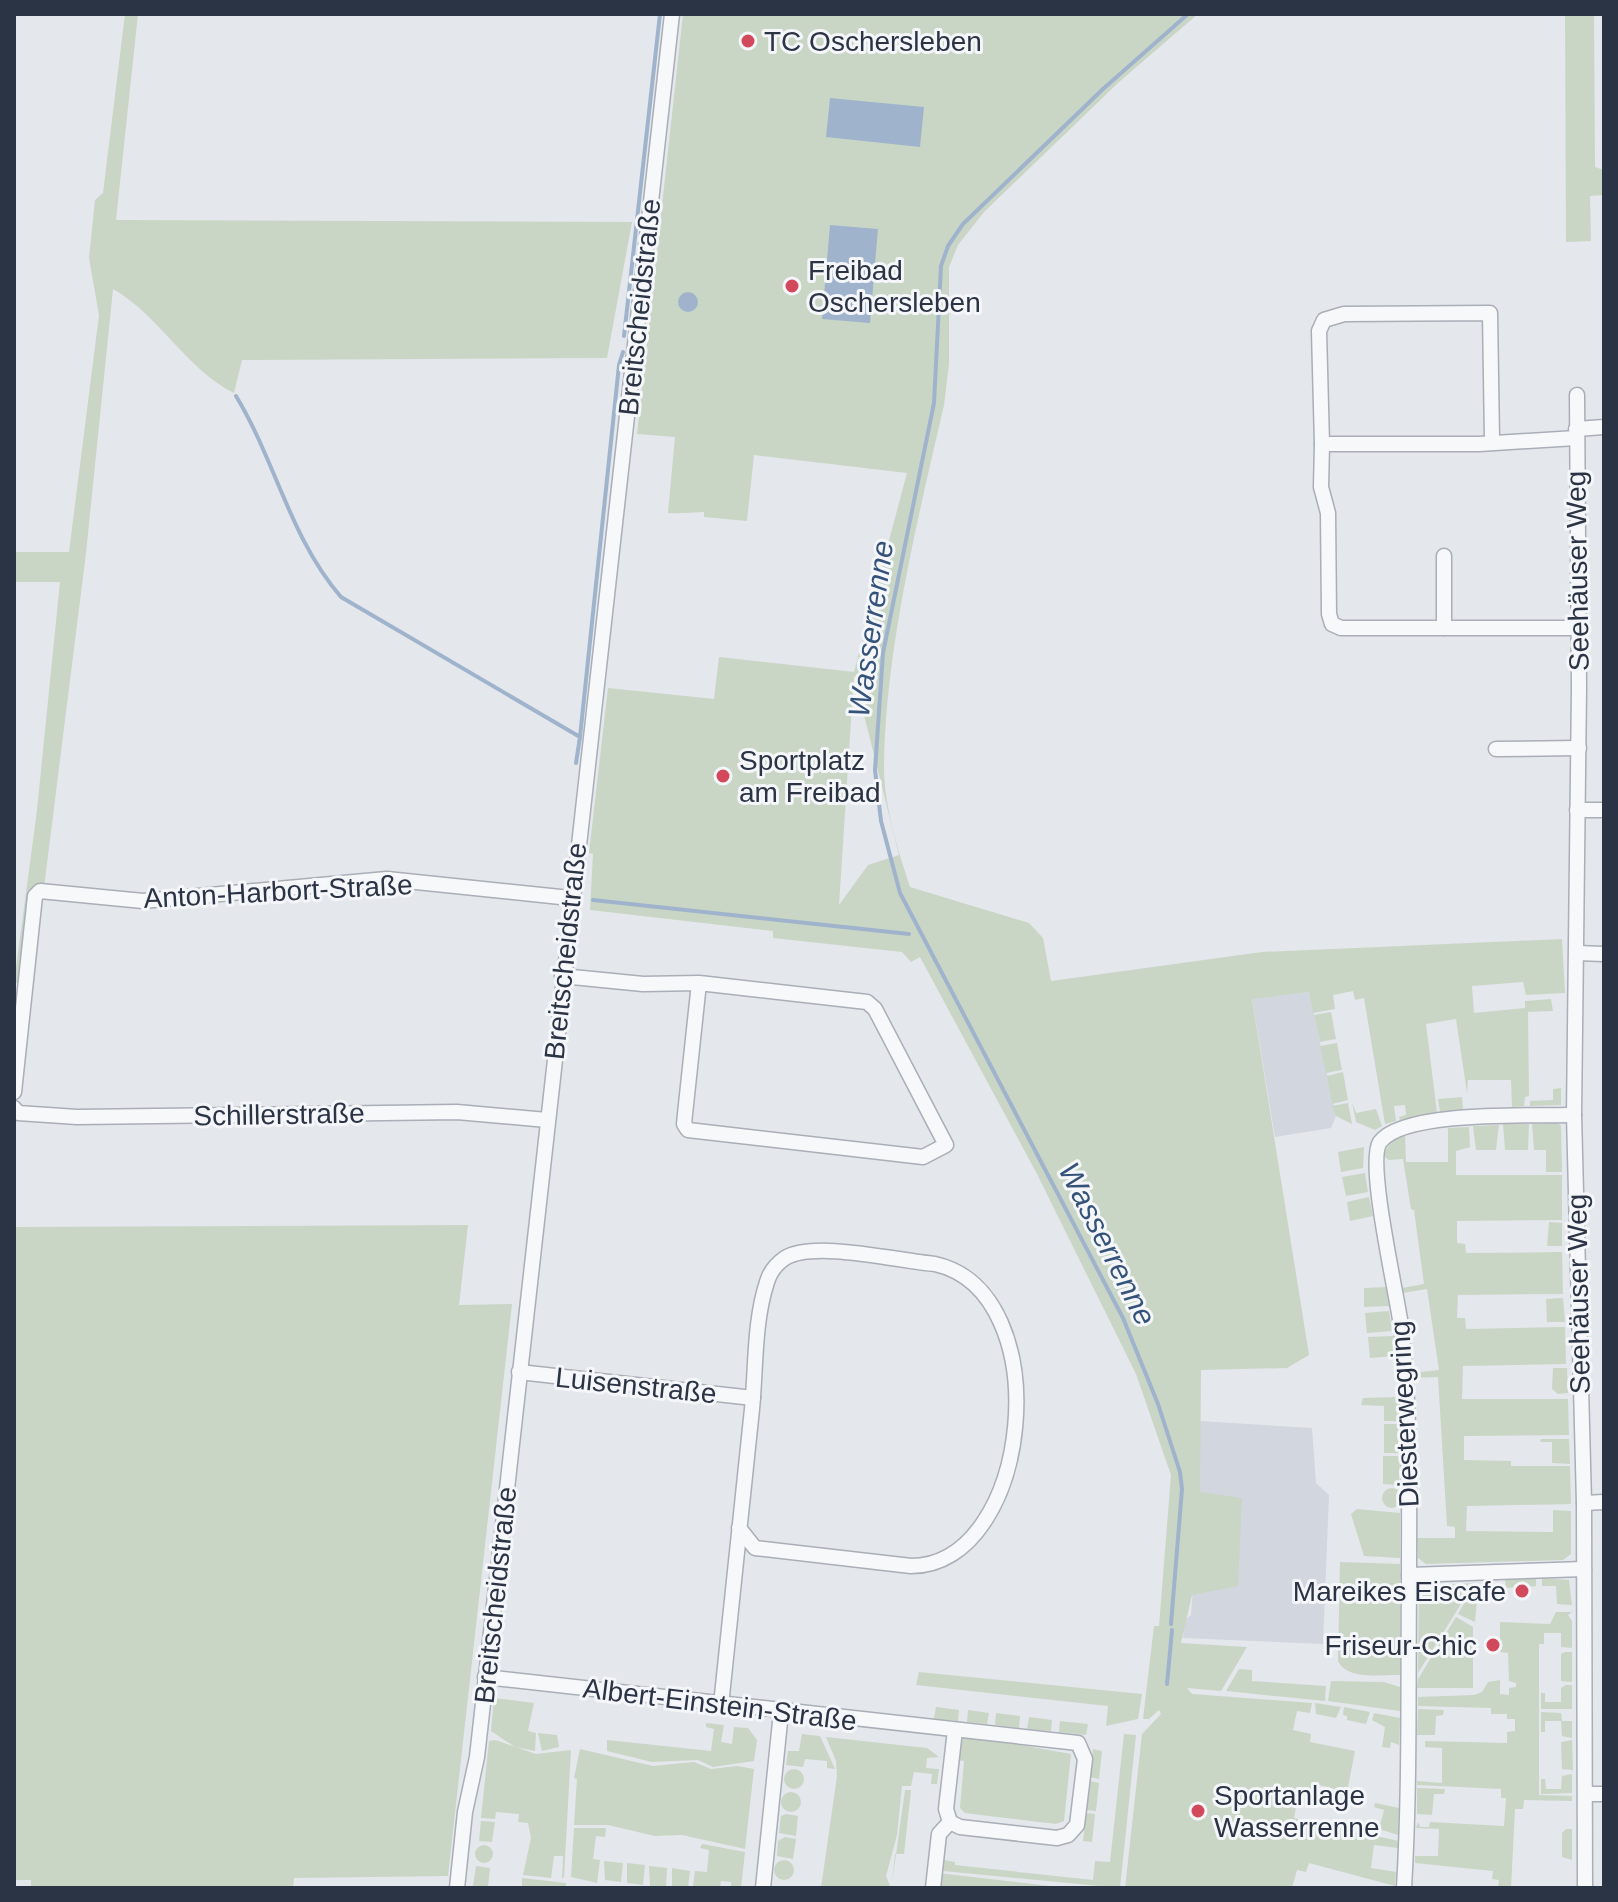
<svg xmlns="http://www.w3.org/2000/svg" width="1618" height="1902" viewBox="0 0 1618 1902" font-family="Helvetica,sans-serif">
  <rect width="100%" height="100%" fill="#e4e7ec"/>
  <g fill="#d2d6de">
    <path d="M1309,992L1336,1116L1331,1128L1275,1137L1252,998Z"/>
    <path d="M1200,1421L1312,1428L1316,1483L1329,1495L1323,1644L1183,1638L1185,1620L1191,1615L1200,1492Z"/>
  </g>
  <g fill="#c9d6c5" fill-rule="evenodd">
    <path d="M125,14H138L116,220L632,222L607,358L242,360L234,393C186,369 160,316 113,289L86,553L32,983H14L37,810L60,582H14V552H69L99,315L89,258L95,200L103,193Z"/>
    <path d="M683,14H1198L1119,82L984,212L958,245L949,267V364L944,405C918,518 885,651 884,767C884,806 898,850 910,887L1029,923L1043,938L1051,981L1262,952L1562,939L1565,993L1526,995L1523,982L1472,986L1474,1013L1525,1008V1001L1551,999L1553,1011L1528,1012L1529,1096L1525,1097L1524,1106L1512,1107L1511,1080H1468L1467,1093L1456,1019L1426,1024L1437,1113L1400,1120L1399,1117L1406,1115L1405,1105L1394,1106L1396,1121L1385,1124L1364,998L1355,1000L1353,991L1333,995L1335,1009L1313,1013L1309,992L1252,999L1309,1355L1287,1368L1201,1370L1200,1492L1242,1498L1238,1586L1192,1595L1181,1643L1247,1647L1221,1691L1187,1688L1192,1694L1312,1703L1310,1713L1297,1711L1293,1730L1311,1734L1310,1742L1355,1751L1347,1792L1315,1784L1312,1793L1299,1790L1294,1818L1399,1841L1398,1848L1374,1845L1371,1868L1396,1872L1395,1886L1309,1863L1306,1872L1297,1870L1292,1888H1125L1142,1734L1161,1714L1159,1710L1149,1719H1143L1154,1626H1159L1171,1475L1136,1374L1037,1174L920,957L911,962L902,952L773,938V931L590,910L593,854L589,853L608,688L714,699L719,657L854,672L907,473L754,455L747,521L704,517V512C694,512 683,514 668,513L675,437L637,434ZM854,675L899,855L868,865L839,905Z"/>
    <path d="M1565,14H1594L1595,167L1604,170V195L1590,196L1591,241L1566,242Z"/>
    <path d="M1331,1012L1336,1039L1320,1042L1314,1015Z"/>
    <path d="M1337,1043L1342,1070L1326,1073L1320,1046Z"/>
    <path d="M1343,1072L1348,1100L1332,1104L1327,1076Z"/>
    <path d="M1561,1088V1105L1530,1106V1101L1553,1100V1089Z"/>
    <path d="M1462,1097L1463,1109L1440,1112L1438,1099Z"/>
    <path d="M1352,1102L1356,1113L1376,1109L1382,1126L1375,1130L1356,1122Z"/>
    <path d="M1348,1103L1352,1124L1336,1116L1332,1106Z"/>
    <path d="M1558,1123L1561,1126L1562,1172H1546V1150H1534L1532,1124Z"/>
    <path d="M1503,1124H1529L1528,1150H1505Z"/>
    <path d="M1499,1125L1496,1150H1476L1473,1126Z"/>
    <path d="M1469,1127L1470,1147L1456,1151V1175H1562V1220L1457,1221V1243L1465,1244L1466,1253L1562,1252L1563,1294L1458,1295L1457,1318H1465L1466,1329L1565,1327L1566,1364L1463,1366L1462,1399H1568L1569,1435L1464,1436V1460L1511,1461V1466H1570L1571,1504L1467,1506L1466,1531L1553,1532V1510L1571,1511V1554L1563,1560L1426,1564L1418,1558L1417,1538H1455V1527L1447,1526L1438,1377L1411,1378V1373L1439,1370L1427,1289L1403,1293L1402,1288L1424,1284L1414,1210L1411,1209L1403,1159L1389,1160L1382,1155L1394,1139L1405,1134L1406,1162H1448V1128Z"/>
    <path d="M1364,1147L1363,1168L1341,1172L1338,1152Z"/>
    <path d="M1365,1173L1368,1192L1346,1196L1342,1177Z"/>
    <path d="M1369,1197L1373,1216L1350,1221L1347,1202Z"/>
    <path d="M1549,1222L1562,1223V1246H1547Z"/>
    <path d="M468,1225L459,1305L512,1304L448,1876L294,1878L293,1888H31V1880H14V1227Z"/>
    <path d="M1386,1287L1389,1306L1364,1307V1288Z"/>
    <path d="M1563,1298L1565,1322H1547L1546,1299Z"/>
    <path d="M1389,1311L1392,1331L1367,1333L1365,1313Z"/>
    <path d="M1393,1336L1395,1356L1370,1358L1368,1337Z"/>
    <path d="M1553,1368H1567L1568,1393L1558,1394L1552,1389Z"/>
    <path d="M1398,1397L1399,1421H1384V1406L1361,1405L1363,1398Z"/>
    <rect x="1384" y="1424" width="15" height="29"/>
    <path d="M1541,1439H1569L1570,1464L1552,1463V1442H1540Z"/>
    <path d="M1383,1456H1400L1399,1485L1383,1484Z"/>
    <circle cx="1392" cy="1498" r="10"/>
    <path d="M1357,1509L1400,1513V1558L1364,1556L1351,1514Z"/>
    <path d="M1340,1562L1400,1564V1675C1381,1674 1348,1681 1338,1661Z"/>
    <path d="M1536,1578V1586L1506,1588L1505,1579Z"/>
    <path d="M1542,1578L1569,1580L1572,1605L1557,1604L1556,1586H1542Z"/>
    <path d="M1474,1583L1418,1673L1419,1587Z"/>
    <path d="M1473,1588H1478L1475,1622L1458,1614Z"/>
    <path d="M1556,1612H1572L1568,1615L1572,1621V1648L1561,1647V1633H1544V1644H1539V1795L1572,1796V1801L1524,1800L1523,1809H1515L1511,1888H1498L1499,1880L1492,1879L1493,1871L1415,1863V1856H1438L1439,1829L1416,1828L1418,1822L1420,1827H1429L1430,1822L1504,1826L1506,1798H1501V1789L1417,1785V1781L1442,1783V1748L1425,1747V1741L1507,1743V1732L1515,1731V1719H1507V1714H1491V1708L1418,1706V1697L1474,1695L1482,1692L1488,1682L1500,1680V1694L1509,1695V1688L1516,1687V1683L1509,1681L1508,1653L1500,1652V1622L1550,1624Z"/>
    <path d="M1456,1617L1473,1627V1688H1417L1418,1679Z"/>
    <path d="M1565,1652H1572V1682L1561,1681V1654Z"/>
    <path d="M1239,1669L1252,1670V1681L1326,1686L1325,1701L1226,1691Z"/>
    <path d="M919,1672L1142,1694L1138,1719L1106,1726L1108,1706L916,1685Z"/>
    <path d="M1331,1681L1384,1682L1400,1687V1711L1328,1701Z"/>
    <path d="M1566,1685H1572V1709H1541V1693H1545V1702H1561V1688Z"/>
    <path d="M494,1698L534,1703L528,1731L536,1733L535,1751L515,1747L491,1731Z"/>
    <path d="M1315,1703L1341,1707L1336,1718L1316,1714Z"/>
    <path d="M936,1707L959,1710L958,1721L934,1719Z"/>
    <path d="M1344,1707L1370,1712L1366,1724L1347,1720V1716L1343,1715Z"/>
    <path d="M1418,1709L1444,1710L1443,1715L1436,1716L1435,1735H1417Z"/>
    <path d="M968,1710L989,1713L987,1724L967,1722Z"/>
    <path d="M1541,1712L1561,1713L1562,1721H1572V1738L1562,1736L1561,1721H1545V1732H1541Z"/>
    <path d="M996,1713L1020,1716L1019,1728L995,1725Z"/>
    <path d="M1374,1713L1400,1718L1399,1745L1391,1742L1390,1748L1382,1747L1385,1727L1372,1720Z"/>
    <path d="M1029,1717L1052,1720L1051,1731L1027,1729Z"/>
    <path d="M1060,1721L1088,1724L1086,1735L1059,1732Z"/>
    <path d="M706,1723L724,1725L721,1742L732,1744L734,1727L748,1728L757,1740L754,1761L713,1767L698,1760L652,1762L607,1751V1740L711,1751L714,1729L706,1727Z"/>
    <path d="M538,1733L557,1735L559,1747L542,1751Z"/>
    <path d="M802,1734L820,1736L835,1769L827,1768V1761L805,1759L803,1767L786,1765L788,1751H799Z"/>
    <path d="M1124,1734L1136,1735L1120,1888L943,1871L944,1860L955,1862V1865L1093,1880L1095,1861L1110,1862Z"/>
    <path d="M964,1735L1071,1754L1064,1821L1056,1824L965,1813L960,1808L964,1761L956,1760Z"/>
    <path d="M826,1737L927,1748L939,1757L927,1758L926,1768L939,1769L937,1784H931L932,1774L914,1772L911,1786H902L897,1835L886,1876L891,1888H821L837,1776L836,1761Z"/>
    <path d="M495,1740L536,1754L571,1750L564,1877L562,1879L563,1856H554L551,1878L523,1875L531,1838L528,1823L518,1822L519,1814L496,1812L495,1819L481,1818L489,1741Z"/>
    <path d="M1572,1740L1573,1770L1562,1769L1561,1742Z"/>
    <path d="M580,1749L653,1766L694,1762L711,1769L737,1766L754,1769L745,1849L682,1835L655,1836L608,1825H574L577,1779L574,1778Z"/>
    <path d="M1093,1749L1102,1751L1099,1779L1090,1777Z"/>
    <circle cx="794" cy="1779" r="10"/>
    <path d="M1572,1774V1793L1541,1794V1779H1545L1546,1789H1561L1562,1776Z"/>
    <path d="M1090,1781L1099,1783L1096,1811L1086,1810Z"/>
    <path d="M1417,1788L1445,1789L1444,1794H1434L1432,1815L1417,1814Z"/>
    <path d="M905,1790H911L904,1854H895L892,1883Z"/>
    <circle cx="791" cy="1802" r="10"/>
    <path d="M1375,1803L1399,1808L1398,1835L1379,1829L1384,1810L1374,1807Z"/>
    <path d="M1086,1813L1095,1814L1092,1842L1083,1841Z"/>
    <path d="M786,1814L798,1816L796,1836L779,1833L781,1816Z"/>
    <path d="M481,1821L495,1822L492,1842L479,1841Z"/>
    <path d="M574,1828H606L605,1837L596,1836L593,1859L600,1860L597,1883L571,1877Z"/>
    <path d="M1566,1829H1572V1860L1562,1857V1833Z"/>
    <path d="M785,1837L796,1839L793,1859L777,1856L778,1841Z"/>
    <path d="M702,1844L745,1852L741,1888H731V1882L721,1881L720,1888L693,1886L695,1871L707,1872L709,1850L700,1848Z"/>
    <circle cx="484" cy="1854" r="9"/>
    <circle cx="784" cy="1870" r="10"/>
    <path d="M604,1861L623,1863L621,1882L605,1880Z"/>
    <path d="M627,1863L645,1865L643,1885L627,1883Z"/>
    <path d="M476,1866L490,1868L488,1887L473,1886Z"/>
    <path d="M649,1866L667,1868L666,1887L650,1886Z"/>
    <path d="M672,1868L690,1871L688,1888H672Z"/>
    <path d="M938,1873L1068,1888H937Z"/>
    <path d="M522,1878L566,1883V1888H522Z"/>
  </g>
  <g fill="#9fb4cc">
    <path d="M830,98L924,107L920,147L826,137Z"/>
    <path d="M830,225L878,229L870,323L822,319Z"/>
    <circle cx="688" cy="302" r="10"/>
  </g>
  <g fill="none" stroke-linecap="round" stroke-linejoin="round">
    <g stroke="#9fb4cc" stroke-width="4">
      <path d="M624,336L660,14"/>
      <path d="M236,396C276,462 290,538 341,597L580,737L576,763"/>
      <path d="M580,737L619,365L623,352"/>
      <path d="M593,900L909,934"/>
      <path d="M1171,1624L1182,1489L1180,1472L1158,1404L1123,1318L900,893L881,821L875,770L883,653L934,403L941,266L948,246L963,224L1103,89L1188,14"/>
      <path d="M1167,1684L1172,1630"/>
    </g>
    <defs>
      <g id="street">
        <path d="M1577,395L1579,688L1574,1115L1584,1503L1585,1888"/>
        <path d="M1576,429L1604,427"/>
        <path d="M1492,440L1490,313L1344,314L1324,320L1319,331L1322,444H1479L1576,438"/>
        <path d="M1322,444L1321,487L1328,513L1329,614L1332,624L1341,628H1577"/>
        <path d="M1444,556V628"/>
        <path d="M1496,749L1579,748"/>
        <path d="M1577,810H1604"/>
        <path d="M1577,953L1604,954"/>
        <path d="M562,976L643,984L699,983L867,1002L875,1009L946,1145L923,1157L688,1130L684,1124L685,1114L699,983"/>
        <path d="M14,1092L35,896L40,891L143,901L387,879L570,898"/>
        <path d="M14,1108L18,1113L77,1117L457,1112L547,1120"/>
        <path d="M519,1372L753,1398"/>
        <path d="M1584,1503L1604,1502"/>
        <path d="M1409,1575L1584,1569"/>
        <path d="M485,1677L1078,1743L1085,1759L1077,1825L1068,1835L1057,1838L960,1827L950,1822L946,1809L955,1730"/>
        <path d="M721,1705C732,1606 741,1507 752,1409C756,1368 754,1321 767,1282C770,1272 776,1264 785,1258C815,1240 898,1261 935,1264C1060,1292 1032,1566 911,1566L755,1548L739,1528"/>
        <path d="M1586,1794H1604"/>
        <path d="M457,1888L465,1812L477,1757L672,14"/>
        <path d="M763,1888L781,1712"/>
        <path d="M933,1888L939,1834L950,1822"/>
        <path d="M1404,1888C1410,1787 1408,1687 1409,1586C1409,1499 1411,1412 1401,1326C1397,1294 1366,1162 1380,1142C1404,1110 1535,1116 1574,1115"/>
      </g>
    </defs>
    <use href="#street" stroke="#a9aeb7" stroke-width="17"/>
    <use href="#street" stroke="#f7f8fa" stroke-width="14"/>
  </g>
  <g fill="#d1495b" stroke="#f4f6f9" stroke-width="3">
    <circle cx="748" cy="41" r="8"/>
    <circle cx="792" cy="286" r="8"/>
    <circle cx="723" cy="776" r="8"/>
    <circle cx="1522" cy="1591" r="8"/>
    <circle cx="1493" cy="1645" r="8"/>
    <circle cx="1198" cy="1811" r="8"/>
  </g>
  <g text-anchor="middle" stroke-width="6" stroke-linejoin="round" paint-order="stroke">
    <g font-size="28" fill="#2b3445" stroke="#f4f6f9" text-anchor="start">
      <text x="764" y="51">TC Oschersleben</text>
      <text x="808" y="280">Freibad<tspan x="808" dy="32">Oschersleben</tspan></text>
      <text x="739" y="770">Sportplatz<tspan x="739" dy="32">am Freibad</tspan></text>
      <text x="1506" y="1601" text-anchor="end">Mareikes Eiscafe</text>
      <text x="1477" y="1655" text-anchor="end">Friseur-Chic</text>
      <text x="1214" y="1805">Sportanlage<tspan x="1214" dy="32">Wasserrenne</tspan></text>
    </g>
    <g font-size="28" fill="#2b3445" stroke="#f4f6f9">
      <text transform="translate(639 307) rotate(-84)" y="10">Breitscheidstraße</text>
      <text transform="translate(1577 571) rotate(-91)" y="10">Seehäuser Weg</text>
      <text transform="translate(278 891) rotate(-3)" y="10">Anton-Harbort-Straße</text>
      <text transform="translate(565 951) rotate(-84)" y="10">Breitscheidstraße</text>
      <text transform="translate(279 1114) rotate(-1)" y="10">Schillerstraße</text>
      <text transform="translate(1578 1294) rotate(-91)" y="10">Seehäuser Weg</text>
      <text transform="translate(636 1385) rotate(6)" y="10">Luisenstraße</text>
      <text transform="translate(1404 1414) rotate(-93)" y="10">Diesterwegring</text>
      <text transform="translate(495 1595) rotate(-84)" y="10">Breitscheidstraße</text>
      <text transform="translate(720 1704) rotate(7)" y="10">Albert-Einstein-Straße</text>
    </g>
    <g font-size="30" font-style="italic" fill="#34527a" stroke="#f4f6f9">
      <text transform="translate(871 629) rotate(-82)" y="10">Wasserrenne</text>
      <text transform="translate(1107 1244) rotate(63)" y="10">Wasserrenne</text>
    </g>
  </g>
  <rect width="1618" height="1902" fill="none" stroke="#2b3445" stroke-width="32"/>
</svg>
